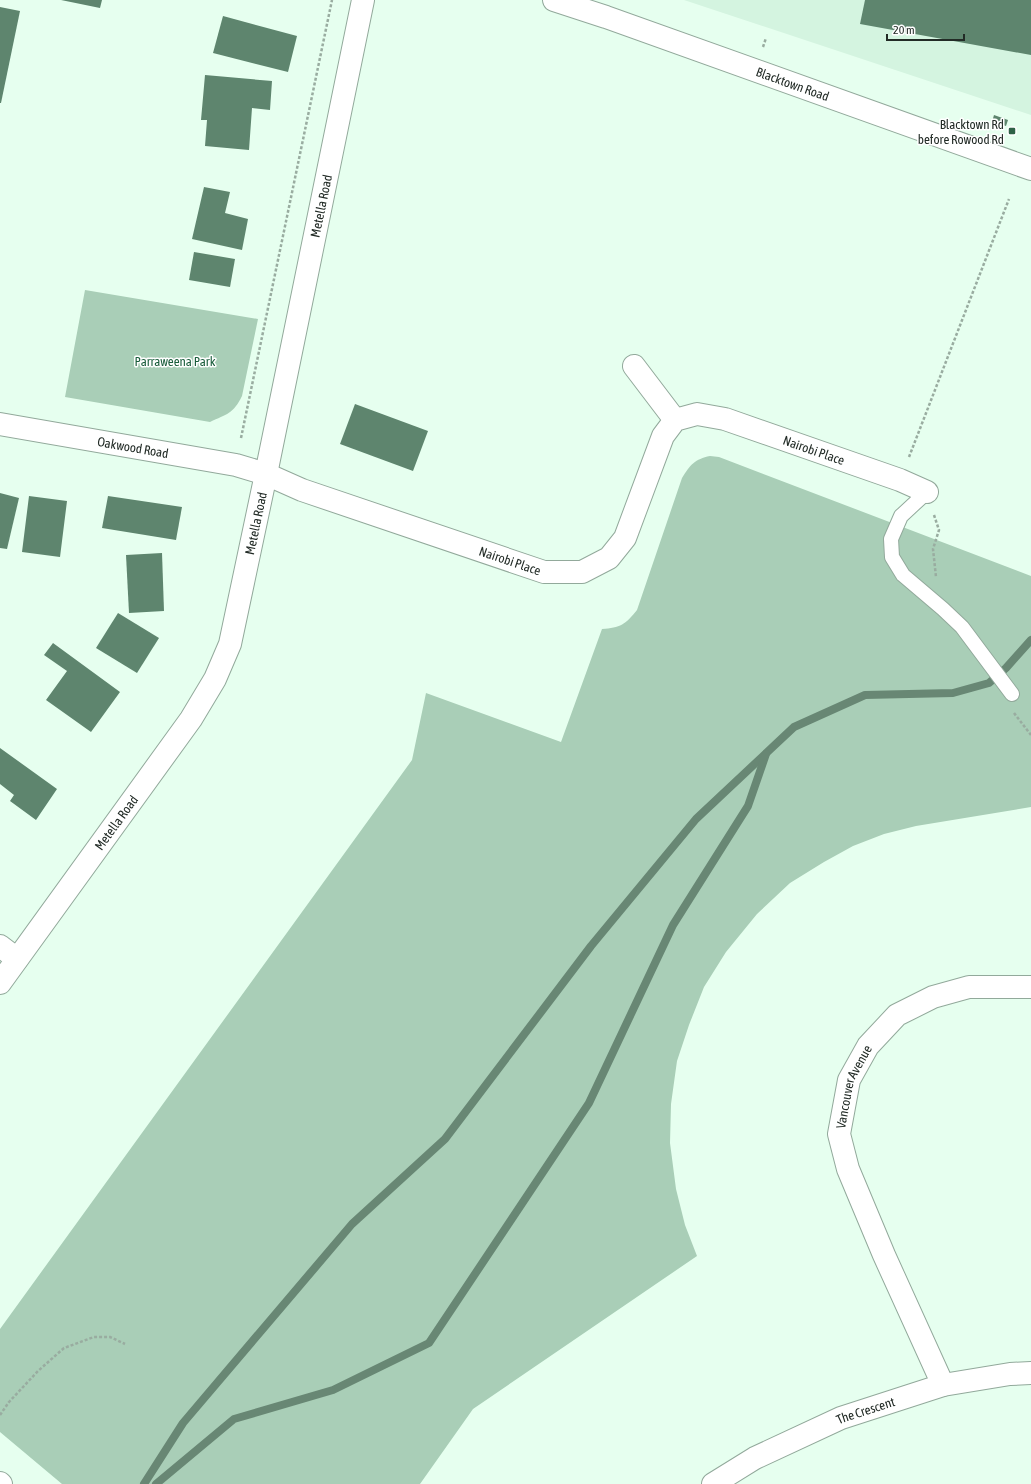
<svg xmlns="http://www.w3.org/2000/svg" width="1031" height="1484" viewBox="0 0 1031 1484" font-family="'Asap Condensed',sans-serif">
  <rect width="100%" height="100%" fill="#e6ffef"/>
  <path fill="#d4f4e0" d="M684,0H1031V115Z"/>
  <g fill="#a9ceb7">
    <path d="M85,290L258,319L242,396C233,414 227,414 210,422L65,397Z"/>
    <path d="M710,456L719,457L1031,576V807L916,826L884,834L853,846L824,862L790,883L757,914L726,952L704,987L689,1025L677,1061L671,1104L670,1143L676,1189L685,1225L697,1256L473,1409L420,1484H62L0,1432V1329L412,760L426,693L561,742L602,629C620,628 626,624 637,610L682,478C690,465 695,459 710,456Z"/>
  </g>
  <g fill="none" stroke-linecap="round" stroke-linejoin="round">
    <g stroke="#688774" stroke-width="8">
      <path d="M144,1484L183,1423L352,1224L445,1139L591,946L696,819L794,727L865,695L953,693L989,683L1006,668L1031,640"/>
      <path d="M156,1484L234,1419L333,1390L429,1343L589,1103L673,925L748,806L766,754"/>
    </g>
  </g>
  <g fill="#5e856e">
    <path d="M61,0H102L100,8Z"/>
    <path d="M865,0H1031V55L860,24Z"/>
    <path d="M0,7L20,11L1,103H0Z"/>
    <path d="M223,16L297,36L288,72L213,53Z"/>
    <path d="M205,75L272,81L270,110L252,108L249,150L205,146L207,120H201Z"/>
    <path d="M994,115L1008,120L1006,126L992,122Z"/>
    <path d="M204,187L230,192L225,213L248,219L242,250L192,239Z"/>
    <path d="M194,252L235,259L230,287L189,280Z"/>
    <path d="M355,404L428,431L413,471L340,444Z"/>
    <path d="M0,493L19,498L7,549L0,548Z"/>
    <path d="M29,496L67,501L60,557L22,552Z"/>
    <path d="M108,496L182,507L176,540L102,528Z"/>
    <path d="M162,553L164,611L129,613L126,555Z"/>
    <path d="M118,613L159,638L137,673L96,648Z"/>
    <path d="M53,643L120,692L91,732L46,700L67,671L44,655Z"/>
    <path d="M0,748L57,789L36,820L10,801L14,795L0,784Z"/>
  </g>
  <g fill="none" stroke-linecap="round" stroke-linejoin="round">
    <defs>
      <path id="service" d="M927,492L901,516L891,539L892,557L903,575L943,609L962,627L1012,694"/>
      <g id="minor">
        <path d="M634,366L675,420"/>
        <path id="s1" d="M0,424L236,465L266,474L302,490L544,572H582L609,558L625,538L663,436L675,420L697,414L725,419L900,480L927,492"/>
        <path d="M0,946L17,959"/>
        <path id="s2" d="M0,983L191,719L215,679L230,644L266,474L363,0"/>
        <path id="s3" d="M943,1385L884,1255L848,1169L839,1134L849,1080L868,1046L897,1015L933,997L969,987H1031"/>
        <path d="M0,1483L1,1484"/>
        <path id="s4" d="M713,1484L755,1458L841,1418L943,1385L1010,1374L1031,1373"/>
      </g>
      <g id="secondary">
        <path id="s5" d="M554,0L606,17L1031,169"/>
      </g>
    </defs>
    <use href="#service" stroke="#92a99b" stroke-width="16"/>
    <use href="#minor" stroke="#92a99b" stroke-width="24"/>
    <use href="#secondary" stroke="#92a99b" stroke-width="24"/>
    <g stroke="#99aca0" stroke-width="2.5" stroke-dasharray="3 2" stroke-linecap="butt">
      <path d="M763,47L766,38"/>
      <path d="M241,438L332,0"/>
      <path d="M909,457L1009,199"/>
      <path d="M934,515L939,530L933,549L936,577"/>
      <path d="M1014,713L1031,735"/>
      <path d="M0,1415L9,1402L38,1371L64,1348L94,1337H110L125,1344"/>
    </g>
    <use href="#service" stroke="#fff" stroke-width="14"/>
    <use href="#minor" stroke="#fff" stroke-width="22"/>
    <use href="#secondary" stroke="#fff" stroke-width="22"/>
  </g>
  <rect fill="#2f6247" stroke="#fff" stroke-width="1.5" x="1008" y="127" width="8" height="8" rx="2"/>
  <g text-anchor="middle" stroke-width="3" stroke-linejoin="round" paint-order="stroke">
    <g font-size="13" fill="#222b26" stroke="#fff">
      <text dy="5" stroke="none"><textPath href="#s5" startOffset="253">Blacktown Road</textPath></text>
      <text dy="5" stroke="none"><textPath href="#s2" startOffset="858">Metella Road</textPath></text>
      <text dy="5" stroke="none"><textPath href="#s1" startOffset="135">Oakwood Road</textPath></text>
      <text dy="5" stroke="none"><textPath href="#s1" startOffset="934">Nairobi Place</textPath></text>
      <text dy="5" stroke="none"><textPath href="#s2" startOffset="534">Metella Road</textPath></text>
      <text dy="5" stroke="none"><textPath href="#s1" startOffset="530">Nairobi Place</textPath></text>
      <text dy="5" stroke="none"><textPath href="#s2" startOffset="198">Metella Road</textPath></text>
      <text dy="5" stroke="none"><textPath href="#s3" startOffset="322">Vancouver Avenue</textPath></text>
      <text dy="5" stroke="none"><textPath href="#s4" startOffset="170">The Crescent</textPath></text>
    </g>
    <g font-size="13" fill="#222b26" stroke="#fff" text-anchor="end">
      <text x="1004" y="129">Blacktown Rd<tspan x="1004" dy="15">before Rowood Rd</tspan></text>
    </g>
    <g font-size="13" fill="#1a5d3c" stroke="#fff">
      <text x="175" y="366">Parraweena Park</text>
    </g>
  </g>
  <path d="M887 34v6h77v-6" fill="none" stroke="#222b26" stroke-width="2"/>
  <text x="893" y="34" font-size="12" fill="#222b26" stroke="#ffffff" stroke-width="3" paint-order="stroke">20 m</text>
</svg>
